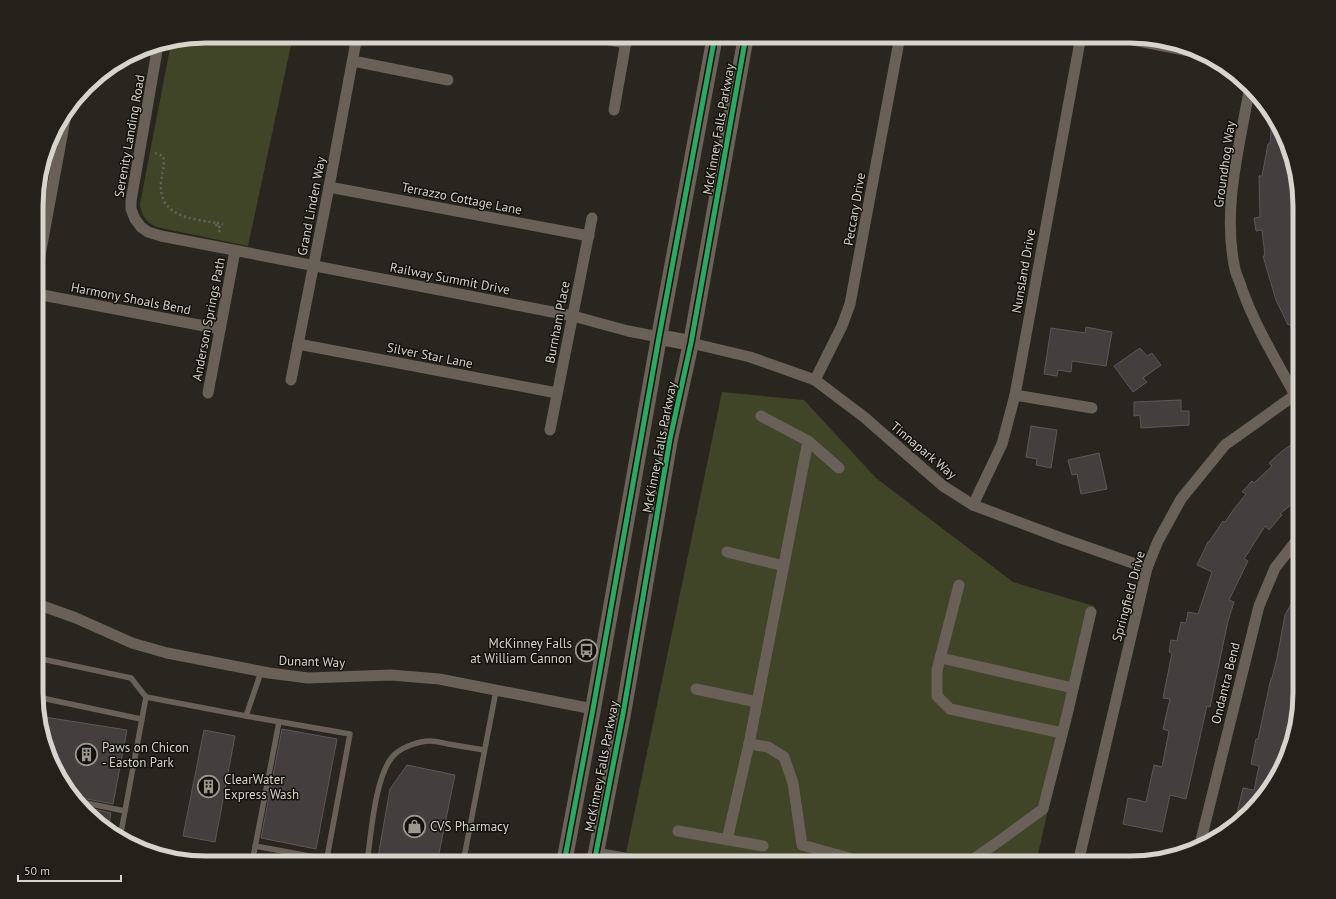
<svg xmlns="http://www.w3.org/2000/svg" width="1336" height="899" viewBox="0 0 1336 899" font-family="'PT Sans',sans-serif">
  <rect width="100%" height="100%" fill="#28261e"/>
  <g fill="#404527">
    <path d="M206,36H251L291,45L248,246L156,227C146,222 141,215 140,204L171,43Z"/>
    <path d="M722,392L804,400L876,478L1013,582L1094,606L1036,863H624Z"/>
  </g>
  <g fill="#443e3e" stroke="#5b5856">
    <path d="M1272,115L1277,121L1291,165V214L1300,213V346L1290,324L1288,325L1276,300L1263,256H1265L1262,230L1256,231L1254,218L1260,217L1259,176H1262L1268,144H1270Z"/>
    <path d="M1086,327L1112,332L1106,366L1072,361L1071,372L1058,370L1057,376L1044,374L1051,328L1085,333Z"/>
    <path d="M1140,348L1147,356L1152,353L1161,365L1143,378L1147,382L1133,392L1114,366Z"/>
    <path d="M1181,400V411H1189V425L1141,428L1140,415L1134,416V402Z"/>
    <path d="M1031,426L1057,430L1051,468L1036,465L1037,459L1026,457Z"/>
    <path d="M1300,439V497L1280,514L1282,515L1269,530L1265,526L1244,559L1248,561L1229,600L1234,602L1228,621L1210,707L1207,706L1186,799L1170,795L1162,832L1123,824L1128,798L1146,802L1154,765L1162,767L1169,731L1163,729L1170,699L1163,698L1172,653L1169,652L1171,640L1177,641L1181,622L1186,623L1188,612L1198,614L1212,572L1197,565L1208,542H1209L1223,521L1225,522L1234,509L1246,494L1242,492L1252,481L1254,483L1272,466L1269,463L1282,451Z"/>
    <path d="M1099,453L1107,489L1081,494L1077,474L1072,475L1068,460Z"/>
    <path d="M1300,588V704L1292,741L1289,740L1284,761L1280,770L1274,769L1269,790L1235,822L1243,788L1254,790L1259,766L1251,764L1256,739H1258L1271,678H1272L1277,658L1285,615Z"/>
    <path d="M38,716L127,730L113,804L82,798L78,799L59,778Z"/>
    <path d="M282,729L337,739L316,849L261,838Z"/>
    <path d="M204,730L235,736L215,842L183,836Z"/>
    <path d="M407,765L455,775L437,863H377L390,789Z"/>
    <path d="M86,807L111,813L108,831Z"/>
  </g>
  <g fill="none" stroke-linecap="round" stroke-linejoin="round">
    <g stroke="#67625a" stroke-width="2.5" stroke-dasharray="2 3" stroke-linecap="butt">
      <path d="M155,153L163,156L164,160C164,167 162,174 161,182C158,217 192,219 217,223L216,227H220L219,235"/>
      <path d="M217,223L223,224"/>
    </g>
    <g stroke="#696058" stroke-width="5.5">
      <path d="M37,658L131,678L146,697L246,716L261,672"/>
      <path d="M37,697L141,719"/>
      <path d="M246,716L350,734L326,863"/>
      <path d="M81,802L125,811"/>
      <path d="M120,838L146,697"/>
      <path d="M255,846L326,859"/>
      <path d="M252,863L279,722"/>
      <path d="M367,863C371,835 375,774 394,755C402,747 419,741 430,741C436,741 443,743 448,744C460,746 472,748 484,750"/>
      <path d="M463,863L496,691"/>
    </g>
    <g stroke="#696058" stroke-width="11">
      <path d="M590,36L626,43"/>
      <path d="M1112,36L1200,53"/>
      <path d="M158,45L131,201V209L135,219L141,227L148,232L161,236L573,316L628,331L659,337"/>
      <path d="M353,61L448,80"/>
      <path d="M1249,91C1239,149 1222,210 1235,269C1236,275 1240,282 1242,289C1255,326 1276,360 1295,395"/>
      <path d="M614,110L627,36"/>
      <path d="M329,187L589,236"/>
      <path d="M37,272L66,114"/>
      <path d="M37,294L220,329"/>
      <path d="M691,343L750,357L815,380L864,417L943,486L973,505L1061,538L1147,568"/>
      <path d="M298,344L557,393"/>
      <path d="M291,380L329,187L357,36"/>
      <path d="M815,380L842,326L850,304L900,36"/>
      <path d="M208,393L235,251"/>
      <path d="M1015,395L1092,408"/>
      <path d="M761,416L808,441L749,744L768,747L784,757L793,783L802,845L867,863"/>
      <path d="M550,430L592,218"/>
      <path d="M808,441L839,468"/>
      <path d="M973,505L1002,444L1015,395L1081,36"/>
      <path d="M727,552L784,566"/>
      <path d="M959,585L937,670V696L950,709L1062,733"/>
      <path d="M37,604L76,618L132,643L167,653L269,673L308,678L391,675L439,679L593,709"/>
      <path d="M941,658L1073,688"/>
      <path d="M696,689L757,702"/>
      <path d="M678,831L763,846"/>
      <path d="M727,840L749,744"/>
      <path d="M1201,845L1200,844L1259,606L1275,568L1300,536"/>
      <path d="M596,853L652,863"/>
      <path d="M968,863L1002,839L1043,809L1067,715L1091,612"/>
      <path d="M1078,863L1147,568L1158,541L1181,499L1225,445L1295,395L1300,393"/>
    </g>
    <g stroke="#6c6258" stroke-width="16">
      <path d="M659,337L691,343"/>
      <path d="M564,863L593,709L659,337L715,36"/>
      <path d="M594,863L623,714L670,439L691,343L746,36"/>
    </g>
    <defs>
      <g id="cycleway">
        <path d="M564,863L593,709L659,337L715,36"/>
        <path d="M594,863L623,714L670,439L691,343L746,36"/>
      </g>
    </defs>
    <use href="#cycleway" stroke="#13110b" stroke-width="8"/>
    <use href="#cycleway" stroke="#26ab63" stroke-width="5"/>
  </g>
  <defs>
    <symbol id="bus-ring" viewBox="-11 -11 22 22"><circle r="9.5" fill="#13110b" stroke="#99978e" stroke-width="1.5"/><path d="M-5-6H5V4H4V6H2V4H-2V6H-4V4H-5ZM-3.5-4V0h7V-4ZM-3.5 1.2v1.5H-2V1.2ZM2 1.2v1.5H3.5V1.2Z" fill="#99978e"/></symbol>
    <symbol id="building-ring" viewBox="-11 -11 22 22"><circle r="9.5" fill="#13110b" stroke="#99978e" stroke-width="1.5"/><path d="M-4-6H4V6H1V3H-1V6H-4ZM-2.5-4.3h1.7v1.8h-1.7ZM.8-4.3h1.7v1.8H.8ZM-2.5-1h1.7V.8h-1.7ZM.8-1h1.7V.8H.8Z" fill="#99978e"/></symbol>
    <symbol id="shop-ring" viewBox="-11 -11 22 22"><circle r="9.5" fill="#13110b" stroke="#99978e" stroke-width="1.5"/><path d="M-5-2.5h2.3a2.7 3.5 0 0 1 5.4 0H5L5.5 6h-11ZM-1.5-2.5h3a1.5 2.3 0 0 0-3 0Z" fill="#99978e"/></symbol>
  </defs>
  <g fill-rule="evenodd">
    <use href="#bus-ring" x="574" y="638" width="25" height="25"/>
    <use href="#building-ring" x="74" y="742" width="25" height="25"/>
    <use href="#building-ring" x="196" y="774" width="25" height="25"/>
    <use href="#shop-ring" x="402" y="814" width="25" height="25"/>
  </g>
  <g text-anchor="middle" stroke-width="3" stroke-linejoin="round" paint-order="stroke">
    <g font-size="13" fill="#d6d4cb" stroke="#13110b">
      <text transform="translate(718 129) rotate(-80)" y="5">McKinney Falls Parkway</text>
      <text transform="translate(129 136) rotate(-80)" y="5">Serenity Landing Road</text>
      <text transform="translate(1224 164) rotate(-82)" y="5">Groundhog Way</text>
      <text transform="translate(462 198) rotate(11)" y="5">Terrazzo Cottage Lane</text>
      <text transform="translate(311 206) rotate(-79)" y="5">Grand Linden Way</text>
      <text transform="translate(854 209) rotate(-80)" y="5">Peccary Drive</text>
      <text transform="translate(1023 271) rotate(-80)" y="5">Nunsland Drive</text>
      <text transform="translate(450 278) rotate(11)" y="5">Railway Summit Drive</text>
      <text transform="translate(131 298) rotate(11)" y="5">Harmony Shoals Bend</text>
      <text transform="translate(208 319) rotate(-79)" y="5">Anderson Springs Path</text>
      <text transform="translate(557 322) rotate(-79)" y="5">Burnham Place</text>
      <text transform="translate(430 355) rotate(11)" y="5">Silver Star Lane</text>
      <text transform="translate(659 447) rotate(-79)" y="5">McKinney Falls Parkway</text>
      <text transform="translate(924 450) rotate(40)" y="5">Tinnapark Way</text>
      <text transform="translate(1128 596) rotate(-75)" y="5">Springfield Drive</text>
      <text transform="translate(312 661) rotate(2)" y="5">Dunant Way</text>
      <text transform="translate(1225 683) rotate(-76)" y="5">Ondantra Bend</text>
      <text transform="translate(601 766) rotate(-79)" y="5">McKinney Falls Parkway</text>
    </g>
    <g font-size="13" fill="#d6d4cb" stroke="#13110b" text-anchor="start">
      <text x="572" y="648" text-anchor="end">McKinney Falls<tspan x="572" dy="15">at William Cannon</tspan></text>
      <text x="102" y="752">Paws on Chicon<tspan x="102" dy="15">- Easton Park</tspan></text>
      <text x="224" y="784">ClearWater<tspan x="224" dy="15">Express Wash</tspan></text>
      <text x="430" y="831">CVS Pharmacy</text>
    </g>
  </g>
  <path d="M0 0H1336V899H0ZM206 43H1130A163 163 0 0 1 1293 206V693A163 163 0 0 1 1130 856H206A163 163 0 0 1 43 693V206A163 163 0 0 1 206 43Z" fill="#23211a" fill-rule="evenodd"/>
  <path fill="none" stroke="#d6d4cb" stroke-width="5" d="M206 43H1130A163 163 0 0 1 1293 206V693A163 163 0 0 1 1130 856H206A163 163 0 0 1 43 693V206A163 163 0 0 1 206 43Z"/>
  <path d="M18 875v6h103v-6" fill="none" stroke="#d6d4cb" stroke-width="2"/>
  <text x="24" y="875" font-size="12" fill="#d6d4cb" stroke="#13110b" stroke-width="3" paint-order="stroke">50 m</text>
</svg>
